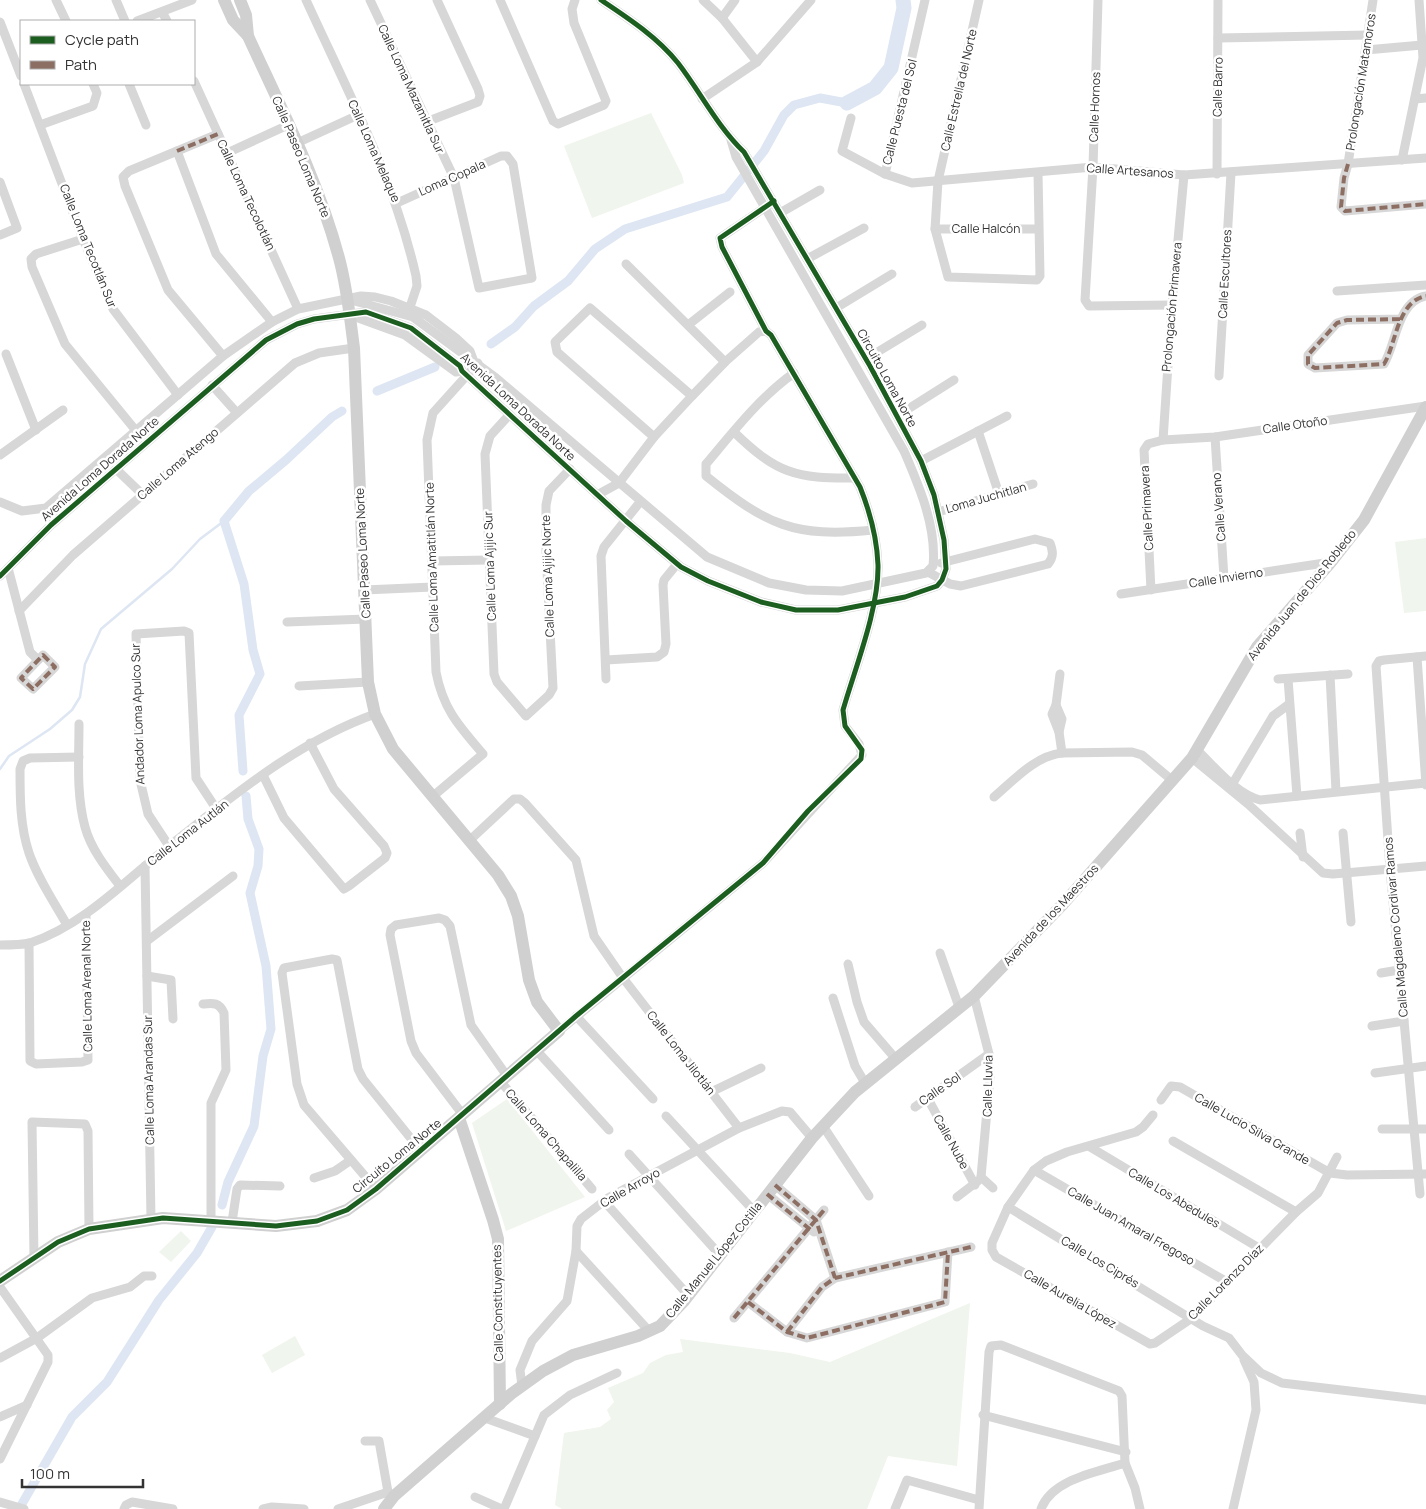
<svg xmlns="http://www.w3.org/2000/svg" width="1426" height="1509" viewBox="0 0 1426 1509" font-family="Manrope,sans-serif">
  <rect width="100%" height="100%" fill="#fff"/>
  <g fill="#f0f5ed">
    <path d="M651,113L682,175L684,183L592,218L564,146Z"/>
    <path d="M1426,538V611L1404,613L1395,542Z"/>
    <path d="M507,1099L585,1197L506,1231L472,1123Z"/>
    <path d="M181,1231L191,1241L171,1262L159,1252Z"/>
    <path d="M970,1303L957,1466L888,1456L867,1509H562L555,1505L564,1433L600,1427L611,1419L607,1410L614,1402L608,1388L643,1373L650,1363L666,1355L683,1352L680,1339L790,1353L830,1362Z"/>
    <path d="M295,1336L305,1355L272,1373L262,1355Z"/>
  </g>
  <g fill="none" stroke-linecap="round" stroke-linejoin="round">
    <path stroke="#dde6f2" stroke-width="2.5" d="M0,769L9,756L50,729L72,710L80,697L85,664L101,629L172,569L200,539L224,521"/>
    <g stroke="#dde6f2" stroke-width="9">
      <path d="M491,344L515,327L534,306L568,281L595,249L625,229L727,197L764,151L784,115L794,105L820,98L847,103"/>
      <path d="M377,391L435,367"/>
      <path d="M243,771L239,715L260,674L253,650L244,584L224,521L249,491L286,460L332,417L342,411"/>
      <path d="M222,1205L228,1182L254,1126L263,1056L271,1029L266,966L250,893L258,866L259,849L248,819L246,796"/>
      <path d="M19,1509L72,1417L107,1382L159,1300L197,1253L212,1227"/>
    </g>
    <path stroke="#dde6f2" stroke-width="15" d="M847,103L875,88L891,68L904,8L903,0"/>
    <g stroke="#d7d7d7" stroke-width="9">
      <path d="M56,0L66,21"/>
      <path d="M116,0L125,21"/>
      <path d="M306,0C347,90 394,178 416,276L417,286L410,307"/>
      <path d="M370,0L454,178L479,288L532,278L513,164L507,156H501L397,203"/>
      <path d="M500,0L553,121L558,124L604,105L606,101L574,23L572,9L575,0"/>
      <path d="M703,0L722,18L757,62"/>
      <path d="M979,0L938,181L935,229L948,277L1037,280L1040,276L1038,173"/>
      <path d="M1098,0L1093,167L1085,300L1089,306L1172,305"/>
      <path d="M1373,0L1348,164L1344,178L1341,207L1345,211L1426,204"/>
      <path d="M162,12L167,21"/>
      <path d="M722,18L735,0"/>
      <path d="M137,21L192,0"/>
      <path d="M0,22L21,76"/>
      <path d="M1218,38L1368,35"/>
      <path d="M1366,50L1422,45"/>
      <path d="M194,81L298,309"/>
      <path d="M24,84L83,239L113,309L178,395"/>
      <path d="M129,84L146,125"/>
      <path d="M702,99L757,62L811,0"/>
      <path d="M1415,99L1426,98"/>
      <path d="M851,118L842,151L885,174L912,183L1093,167L1184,175L1426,158"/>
      <path d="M426,122L478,102L480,96L478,89L437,0"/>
      <path d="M40,125L93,106L97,93L93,84"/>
      <path d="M218,134L129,171L123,177L125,186L168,290L223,356"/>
      <path d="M297,143L358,115"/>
      <path d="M177,151L216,254L272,322"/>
      <path d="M227,153L288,125"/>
      <path d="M1402,160L1423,58L1419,0"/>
      <path d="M885,174L925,0"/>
      <path d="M1217,174L1218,0"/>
      <path d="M0,182L17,228L0,235"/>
      <path d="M780,213L820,190"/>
      <path d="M935,229H1038"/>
      <path d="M83,239L36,254L31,259L32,267L65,344L137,432"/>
      <path d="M807,259L864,228"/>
      <path d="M626,264L725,362"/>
      <path d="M1337,291L1426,285"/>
      <path d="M347,299L413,317L496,378L707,557L769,583L806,590L842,591L926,573L933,566C937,527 919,486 904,451L736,157L731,140"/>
      <path d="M836,308L892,274"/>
      <path d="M350,315L405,335L456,372L462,371"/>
      <path d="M1400,319L1347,320L1337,323L1308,355V364L1315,368L1384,364C1396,345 1397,301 1426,296"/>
      <path d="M688,325L730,292"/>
      <path d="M6,354L36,430"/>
      <path d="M866,359L922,325"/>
      <path d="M794,373C760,397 733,432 706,464V476C767,525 794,538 873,530"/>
      <path d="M1219,376L1231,173"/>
      <path d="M212,385L237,413"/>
      <path d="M510,414L490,436L485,454L494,674L497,682L526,716L549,695L553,688L546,551V505L549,491L570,469"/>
      <path d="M897,416L954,380"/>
      <path d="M978,431L999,494"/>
      <path d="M734,432C776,473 796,479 855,478"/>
      <path d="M654,437L557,352L555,342L590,308L692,396"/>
      <path d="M1215,437L1224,578"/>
      <path d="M1163,440L1172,305L1184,175"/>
      <path d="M0,455L63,410"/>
      <path d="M921,461L1007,416"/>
      <path d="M116,469L143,495"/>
      <path d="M597,495L619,483L654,437L692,396L725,362L759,332L766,331"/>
      <path d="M0,502L22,511L46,508L223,356L272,322L298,309L361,296L375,297L391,301L426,315L456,338L470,351L473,359"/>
      <path d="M938,512L1033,484"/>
      <path d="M432,561L489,560"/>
      <path d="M8,568L30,652L38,660"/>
      <path d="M928,572L950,584L961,586L1048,564C1054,557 1053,551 1050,543L1035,539L941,563"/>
      <path d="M0,576L51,525L266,340L297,324L314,319L366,312L411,328L460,366L462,371L626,521L681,567L708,581L761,602L796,610H838L905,597L937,586L942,580L946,569L944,540L934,495L921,461L870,366L744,152C717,126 701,93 678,63C657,37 628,18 601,0"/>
      <path d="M364,590L433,587"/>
      <path d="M1151,590L1144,450L1148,444L1163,440L1215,437L1426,406"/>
      <path d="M1121,594L1331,562"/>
      <path d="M19,611L73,555L295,363L319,353L354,348"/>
      <path d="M287,622L366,619"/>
      <path d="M43,655L55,667L33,689L21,678Z"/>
      <path d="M1417,657L1426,785"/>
      <path d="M606,660L657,657L664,652L666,644L663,585L664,580L677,564"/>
      <path d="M1060,674L1056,705L1052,714L1059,732L1062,753"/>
      <path d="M1330,675L1336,791"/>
      <path d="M606,679L601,556L604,547L640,502"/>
      <path d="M1278,679L1348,674"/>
      <path d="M1288,679L1297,796"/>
      <path d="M299,686L368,682"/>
      <path d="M1056,705L1062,719L1059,732"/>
      <path d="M79,724C79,758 76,794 85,827C91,849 106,868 120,886"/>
      <path d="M1197,750C1215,767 1236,794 1260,800L1426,783"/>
      <path d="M1192,758L1248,804L1323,873L1333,874L1426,866"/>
      <path d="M263,775L284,818L344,889L349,886L385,858L387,853L384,846L334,789L310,743"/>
      <path d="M1233,783L1273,716L1288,705"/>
      <path d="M432,797L483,754C459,726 443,709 436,672L427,440L433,413L478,363"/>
      <path d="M994,797C1014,780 1035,756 1062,753L1132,752L1142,755L1173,781"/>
      <path d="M1300,833L1303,857"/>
      <path d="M1343,833L1351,922"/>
      <path d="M470,840L514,799H520L525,803L576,860L594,936L623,978L739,1128"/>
      <path d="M169,846L148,814L140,780L136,634L184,631L189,633L196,778L217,810"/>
      <path d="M145,866L151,1219"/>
      <path d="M67,925C54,902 38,879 29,853C20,826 20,797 20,769L23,761L30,758L79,757"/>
      <path d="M147,941L233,876"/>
      <path d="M29,943L30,1061L36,1064L82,1062L88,1060L86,914"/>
      <path d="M0,945C9,945 21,945 30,943C84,925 126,880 169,846C234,795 297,742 375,714"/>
      <path d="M940,953L959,1007"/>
      <path d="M848,964L857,1002L864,1022L895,1058"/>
      <path d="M1381,973L1399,970"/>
      <path d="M147,976L171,980L173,1019"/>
      <path d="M974,996L989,1054L990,1077L981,1177"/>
      <path d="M833,998L855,1066L865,1083"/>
      <path d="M203,1004C213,1003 219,1002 224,1013L226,1070L211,1103V1220"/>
      <path d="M576,1016L653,1099"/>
      <path d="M1372,1026L1404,1021"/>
      <path d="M559,1031L763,863L862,755L859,744L845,726L843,710C855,668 879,609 878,565C877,538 870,512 860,487L771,335L766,331L722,247L720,238L770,204"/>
      <path d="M537,1051L609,1130"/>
      <path d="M1375,1073L1426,1066"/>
      <path d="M501,1082L592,1189"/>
      <path d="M711,1092L761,1068"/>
      <path d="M928,1099L975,1185"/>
      <path d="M1161,1100L1171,1086L1180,1087L1330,1173L1347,1175L1426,1174"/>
      <path d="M915,1107L989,1054"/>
      <path d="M463,1115L416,1053L411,1041L390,935L391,929L396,925L439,918L445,920L450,926L471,1025L507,1076"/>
      <path d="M1153,1115L1143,1127L1136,1132L1067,1152L1046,1161L1034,1170L1008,1207L992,1243V1250L996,1257L1150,1344L1155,1343L1192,1318L1296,1212L1318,1193L1337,1157"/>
      <path d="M666,1116L754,1211"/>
      <path d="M823,1126L869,1196"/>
      <path d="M1382,1129H1426"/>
      <path d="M1173,1141L1296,1212"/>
      <path d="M1090,1147L1259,1248"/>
      <path d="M629,1154L720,1255"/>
      <path d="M1034,1170L1227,1282"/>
      <path d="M981,1177L993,1188"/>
      <path d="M314,1178L335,1171L351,1160"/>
      <path d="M775,1185L816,1220L835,1278"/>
      <path d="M376,1189L304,1105L297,1084L282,973L284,968L332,959L337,960L358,1069L363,1079L421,1151"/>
      <path d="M767,1194L814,1232"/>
      <path d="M1420,1194L1390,869L1376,666L1379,661L1384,660L1426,656"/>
      <path d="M957,1197L978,1181"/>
      <path d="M604,1201L688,1295"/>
      <path d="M1008,1207L1203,1326L1229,1338L1242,1355L1261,1373L1282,1383L1426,1400"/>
      <path d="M232,1222L237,1189L240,1185L280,1186"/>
      <path d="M576,1251L649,1331"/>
      <path d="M34,1258L32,1122L85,1124L88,1131L89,1229"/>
      <path d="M0,1287L48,1355V1362L0,1459"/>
      <path d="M748,1302L787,1332L807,1338L945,1302L948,1252"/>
      <path d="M734,1318L824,1210"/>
      <path d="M787,1332L822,1287L835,1278L971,1247"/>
      <path d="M0,1358L37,1338L92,1298L130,1287L144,1276H152"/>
      <path d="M522,1386L520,1370L532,1341L567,1301L576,1251L577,1226L581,1219L608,1198L739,1128L782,1111L790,1112L812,1138"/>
      <path d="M983,1415L1126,1452"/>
      <path d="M0,1417L27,1405"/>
      <path d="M485,1418L535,1436"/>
      <path d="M365,1441H379L388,1492"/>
      <path d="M475,1497L502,1509"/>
      <path d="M0,1502L24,1509"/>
      <path d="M124,1509L126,1505L132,1502L173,1509"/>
      <path d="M263,1509L272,1507L304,1509"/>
      <path d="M338,1509L388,1492L392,1495"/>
      <path d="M504,1509L544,1415L570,1395L617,1373"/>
      <path d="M895,1509L907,1480L979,1500"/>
      <path d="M979,1509L989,1352L991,1346L1001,1345L1119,1391L1122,1396L1125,1463L1135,1488L1140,1509"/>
      <path d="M1041,1509C1052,1479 1098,1472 1125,1463"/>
      <path d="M1233,1509L1256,1410L1254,1382L1244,1360"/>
    </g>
    <g stroke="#d0d0d0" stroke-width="12">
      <path d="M224,0L233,20L248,36"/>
      <path d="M459,1118L493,1220L498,1239L500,1404"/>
      <path d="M0,1281L58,1242L89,1229L163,1218L276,1226L317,1221L347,1210L376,1189L559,1031L537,1002L529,980L518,916L511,896L498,875L393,749L375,714L368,682L354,348C350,318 347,287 339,258C318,180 281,108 248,36L246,15L240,0"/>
      <path d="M384,1509L394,1496L511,1394L543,1371L573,1355L638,1336L660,1326L684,1301L812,1138L855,1092L974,996L1063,904L1192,758L1257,647L1331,562L1364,520L1426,407"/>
    </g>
    <g stroke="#8d6e63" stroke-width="4" stroke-dasharray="8 4" stroke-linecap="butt">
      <path d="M177,151L218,134"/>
      <path d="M1348,164L1344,178L1341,207L1345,211L1426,204"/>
      <path d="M1400,319L1347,320L1337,323L1308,355V364L1315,368L1384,364C1396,345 1397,301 1426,296"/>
      <path d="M43,655L55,667L33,689L21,678Z"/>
      <path d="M775,1185L816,1220L835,1278"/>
      <path d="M767,1194L812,1231"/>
      <path d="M748,1302L787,1332L807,1338L945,1302L948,1252"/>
      <path d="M734,1318L824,1210"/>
      <path d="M787,1332L822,1287L835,1278L971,1247"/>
    </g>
    <defs>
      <g id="cycleway">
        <path d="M0,576L51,525L266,340L297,324L314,319L366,312L411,328L460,366L462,371L626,521L681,567L708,581L761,602L796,610H838L905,597L937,586L942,580L946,569L944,540L934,495L921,461L870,366L744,152C717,126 701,93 678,63C657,37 628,18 601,0"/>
        <path d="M0,1281L58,1242L89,1229L163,1218L276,1226L317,1221L347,1210L376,1189L576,1016L763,863L808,811L861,759L862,750L845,726L843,710C855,668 879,609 878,565C877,538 870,512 860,487L771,335L766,331L722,247L720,238L774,201"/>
      </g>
    </defs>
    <use href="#cycleway" stroke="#fff" stroke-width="8"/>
    <use href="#cycleway" stroke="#1b5e20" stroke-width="5"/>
  </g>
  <g text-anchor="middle" stroke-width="5" stroke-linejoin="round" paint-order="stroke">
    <g font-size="12" fill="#333" stroke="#fff">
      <text transform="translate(1361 82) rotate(-81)" y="4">Prolongación Matamoros</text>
      <text transform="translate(1218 87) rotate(-89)" y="4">Calle Barro</text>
      <text transform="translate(411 89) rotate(65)" y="4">Calle Loma Mazamitla Sur</text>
      <text transform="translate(959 90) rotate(-77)" y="4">Calle Estrella del Norte</text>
      <text transform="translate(1095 107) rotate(-88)" y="4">Calle Hornos</text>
      <text transform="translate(900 112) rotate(-76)" y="4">Calle Puesta del Sol</text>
      <text transform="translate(374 151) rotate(66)" y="4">Calle Loma Melaque</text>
      <text transform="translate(301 157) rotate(67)" y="4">Calle Paseo Loma Norte</text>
      <text transform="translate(1130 171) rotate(4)" y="4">Calle Artesanos</text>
      <text transform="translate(452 178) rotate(-24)" y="4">Loma Copala</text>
      <text transform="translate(246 195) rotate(65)" y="4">Calle Loma Tecolotlán</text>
      <text x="986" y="233">Calle Halcón</text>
      <text transform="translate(88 246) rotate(68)" y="4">Calle Loma Tecotlán Sur</text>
      <text transform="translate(1225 274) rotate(-87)" y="4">Calle Escultores</text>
      <text transform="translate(1172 307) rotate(-85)" y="4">Prolongación Primavera</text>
      <text transform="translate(887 378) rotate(61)" y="4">Circuito Loma Norte</text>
      <text transform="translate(518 407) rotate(43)" y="4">Avenida Loma Dorada Norte</text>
      <text transform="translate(1295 425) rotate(-8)" y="4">Calle Otoño</text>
      <text transform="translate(178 464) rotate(-41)" y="4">Calle Loma Atengo</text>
      <text transform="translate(100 469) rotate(-41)" y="4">Avenida Loma Dorada Norte</text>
      <text transform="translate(986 498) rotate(-16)" y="4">Loma Juchitlan</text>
      <text transform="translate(1219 507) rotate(-94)" y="4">Calle Verano</text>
      <text transform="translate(1147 508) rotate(-93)" y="4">Calle Primavera</text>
      <text transform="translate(363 553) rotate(-93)" y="4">Calle Paseo Loma Norte</text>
      <text transform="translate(432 557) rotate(-92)" y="4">Calle Loma Amatitlán Norte</text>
      <text transform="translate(490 566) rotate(-92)" y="4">Calle Loma Ajijic Sur</text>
      <text transform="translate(548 576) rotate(-92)" y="4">Calle Loma Ajijic Norte</text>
      <text transform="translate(1226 578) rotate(-9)" y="4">Calle Invierno</text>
      <text transform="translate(1302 595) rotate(-51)" y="4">Avenida Juan de Dios Robledo</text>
      <text transform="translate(138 714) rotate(-92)" y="4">Andador Loma Apulco Sur</text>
      <text transform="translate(188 833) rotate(-38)" y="4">Calle Loma Autlán</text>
      <text transform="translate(1051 915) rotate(-47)" y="4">Avenida de los Maestros</text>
      <text transform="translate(1396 927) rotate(-95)" y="4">Calle Magdaleno Cordivar Ramos</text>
      <text transform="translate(87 986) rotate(-91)" y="4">Calle Loma Arenal Norte</text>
      <text transform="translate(681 1053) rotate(52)" y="4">Calle Loma Jilotlán</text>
      <text transform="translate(149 1080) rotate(-91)" y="4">Calle Loma Arandas Sur</text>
      <text transform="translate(988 1086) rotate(-89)" y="4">Calle Lluvia</text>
      <text transform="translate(940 1089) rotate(-35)" y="4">Calle Sol</text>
      <text transform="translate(1252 1129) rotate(30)" y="4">Calle Lucio Silva Grande</text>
      <text transform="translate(546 1135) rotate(49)" y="4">Calle Loma Chapalilla</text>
      <text transform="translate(951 1142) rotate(61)" y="4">Calle Nube</text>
      <text transform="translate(397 1156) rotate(-39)" y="4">Circuito Loma Norte</text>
      <text transform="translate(630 1188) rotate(-30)" y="4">Calle Arroyo</text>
      <text transform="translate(1174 1198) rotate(31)" y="4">Calle Los Abedules</text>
      <text transform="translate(1131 1226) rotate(30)" y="4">Calle Juan Amaral Fregoso</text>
      <text transform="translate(714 1260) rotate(-51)" y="4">Calle Manuel López Cotilla</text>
      <text transform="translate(1100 1262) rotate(31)" y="4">Calle Los Ciprés</text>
      <text transform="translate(1226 1282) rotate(-45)" y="4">Calle Lorenzo Díaz</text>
      <text transform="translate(1070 1299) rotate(30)" y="4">Calle Aurelia López</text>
      <text transform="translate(498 1303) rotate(-91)" y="4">Calle Constituyentes</text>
    </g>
  </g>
  <rect x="20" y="20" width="175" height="65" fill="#ffffff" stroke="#adadad"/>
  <rect x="30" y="36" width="25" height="8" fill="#1b5e20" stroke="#adadad"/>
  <text x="65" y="45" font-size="15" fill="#333333">Cycle path</text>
  <rect x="30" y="61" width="25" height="8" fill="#8d6e63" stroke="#adadad"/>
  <text x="65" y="70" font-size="15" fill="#333333">Path</text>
  <path d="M22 1479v8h121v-8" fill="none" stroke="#333333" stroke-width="2.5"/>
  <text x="30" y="1479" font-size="15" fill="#333333" stroke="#ffffff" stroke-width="4" paint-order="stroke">100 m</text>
</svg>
